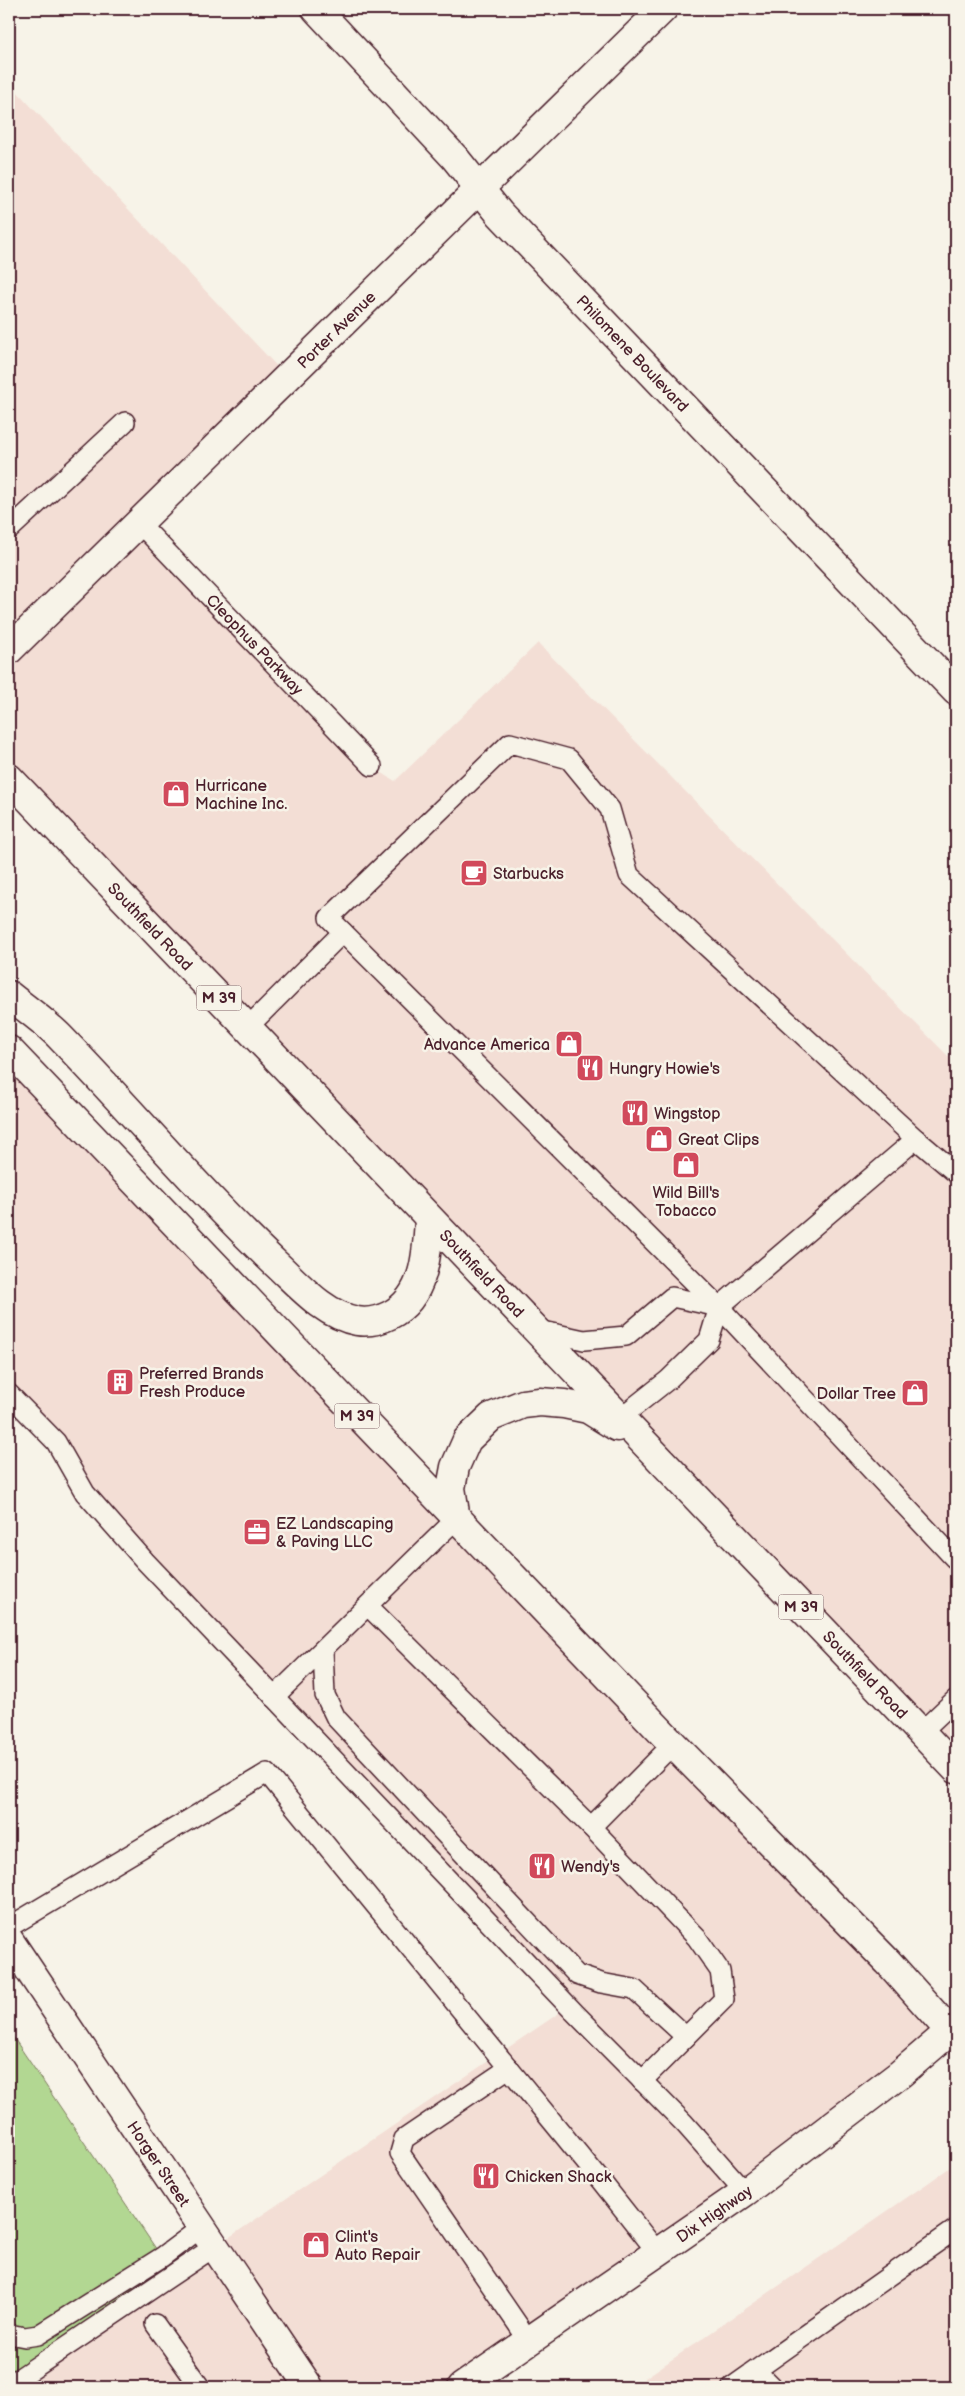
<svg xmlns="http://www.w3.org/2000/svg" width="965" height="2396" viewBox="0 0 965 2396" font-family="'Balsamiq Sans',sans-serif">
  <rect width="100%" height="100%" fill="#f7f3e8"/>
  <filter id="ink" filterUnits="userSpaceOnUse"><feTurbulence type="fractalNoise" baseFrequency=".02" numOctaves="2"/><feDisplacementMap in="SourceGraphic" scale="10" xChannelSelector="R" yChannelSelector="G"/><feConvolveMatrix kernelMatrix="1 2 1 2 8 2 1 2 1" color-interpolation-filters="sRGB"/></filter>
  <g filter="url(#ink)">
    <g fill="#f3ded5">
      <path d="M9,83L288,378L139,523L371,766L395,781L538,643L956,1064V1769L9,778Z"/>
      <path d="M9,1050L950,2031L462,2387H9L568,2007L274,1697L9,1394Z"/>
      <path d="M956,2163V2387H632L928,2183Z"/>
    </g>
    <path fill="#b2d792" stroke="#7e7b5e" d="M9,2031L169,2268L9,2375Z"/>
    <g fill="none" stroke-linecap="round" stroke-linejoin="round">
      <defs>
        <g id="service">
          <path id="s1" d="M139,523L372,766"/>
          <path d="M9,530L125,422"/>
          <path d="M247,1028L343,932"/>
          <path d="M916,1139L956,1173"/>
          <path d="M534,1329L584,1340L626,1336L672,1297L719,1307"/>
          <path d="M9,1394L56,1442L85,1493L145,1561L575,2013L684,2123L745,2192"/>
          <path d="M620,1418L668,1380L709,1340L719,1307L916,1139L629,875L610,809L569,759L510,743L329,918L719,1307L954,1558L956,1556"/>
          <path d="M368,1606L591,1827L697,1938L720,1971L724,1999L642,2081"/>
          <path d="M323,1650L325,1695L336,1718L577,1975L601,1983L634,1989L686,2037"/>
          <path d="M274,1697L456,1519"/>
          <path d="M921,1732L956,1699"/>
          <path d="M591,1827L673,1744"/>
          <path d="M9,1927L267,1773L601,2181L658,2253"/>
          <path d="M509,2068L404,2139L400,2153L529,2341"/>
          <path d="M155,2324L200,2387"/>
          <path d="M9,2334L25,2337L38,2335L162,2257L202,2227"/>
          <path d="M756,2371L772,2387"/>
          <path d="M9,2385L214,2247"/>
          <path d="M732,2387L956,2229"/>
        </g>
        <g id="minor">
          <path id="s2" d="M316,9L455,158L500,214L956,691"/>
          <path id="s3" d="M9,650L663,9"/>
          <path id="s4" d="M9,1940L309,2387"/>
        </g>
        <g id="secondary">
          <path id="s5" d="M462,2387L745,2192L900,2074L956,2026"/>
        </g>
        <g id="trunk">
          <path id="s6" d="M9,778L956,1769"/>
          <path d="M9,995C25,1008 44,1021 59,1036C132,1111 199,1191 275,1263C299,1285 324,1315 357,1321C369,1323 380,1320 390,1315C425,1297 427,1255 429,1219"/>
          <path d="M9,1050L673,1744L888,1962L956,2038"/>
          <path d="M456,1519L451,1488L455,1467L467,1440L491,1417L523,1404L540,1402L564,1404L588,1409L617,1427"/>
        </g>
      </defs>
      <use href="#service" stroke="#4a1f2b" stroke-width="22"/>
      <use href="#minor" stroke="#4a1f2b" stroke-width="31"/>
      <use href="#secondary" stroke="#4a1f2b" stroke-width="31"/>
      <use href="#trunk" stroke="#4a1f2b" stroke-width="31"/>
      <use href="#service" stroke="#f7f3e8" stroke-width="19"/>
      <use href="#minor" stroke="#f7f3e8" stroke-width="28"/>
      <use href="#secondary" stroke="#f7f3e8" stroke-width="28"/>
      <use href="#trunk" stroke="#f7f3e8" stroke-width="28"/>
    </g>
  </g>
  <defs>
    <symbol id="shop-square" viewBox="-11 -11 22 22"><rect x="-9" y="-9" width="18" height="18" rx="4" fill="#d1495b" stroke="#f7f3e8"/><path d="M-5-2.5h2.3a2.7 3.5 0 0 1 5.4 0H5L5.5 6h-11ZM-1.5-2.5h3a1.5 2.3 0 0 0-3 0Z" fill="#fff"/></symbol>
    <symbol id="cafe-square" viewBox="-11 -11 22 22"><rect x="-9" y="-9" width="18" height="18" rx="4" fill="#d1495b" stroke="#f7f3e8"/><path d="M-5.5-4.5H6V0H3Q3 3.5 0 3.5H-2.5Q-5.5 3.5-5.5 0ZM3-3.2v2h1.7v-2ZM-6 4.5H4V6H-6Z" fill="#fff"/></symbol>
    <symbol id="restaurant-square" viewBox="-11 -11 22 22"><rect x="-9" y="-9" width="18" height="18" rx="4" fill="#d1495b" stroke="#f7f3e8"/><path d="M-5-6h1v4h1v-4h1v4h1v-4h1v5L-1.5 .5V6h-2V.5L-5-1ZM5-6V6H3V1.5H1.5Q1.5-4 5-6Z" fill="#fff"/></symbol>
    <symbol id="building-square" viewBox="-11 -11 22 22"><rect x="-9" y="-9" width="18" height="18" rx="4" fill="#d1495b" stroke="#f7f3e8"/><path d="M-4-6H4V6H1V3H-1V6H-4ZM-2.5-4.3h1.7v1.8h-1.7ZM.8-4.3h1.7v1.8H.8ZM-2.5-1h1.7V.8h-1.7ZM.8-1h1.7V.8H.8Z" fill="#fff"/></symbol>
    <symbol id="office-square" viewBox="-11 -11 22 22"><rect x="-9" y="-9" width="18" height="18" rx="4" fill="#d1495b" stroke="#f7f3e8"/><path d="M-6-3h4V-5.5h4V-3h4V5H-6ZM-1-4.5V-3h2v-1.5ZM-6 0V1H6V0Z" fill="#fff"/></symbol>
  </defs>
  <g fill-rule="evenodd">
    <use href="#shop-square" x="160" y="778" width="32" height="32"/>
    <use href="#cafe-square" x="458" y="857" width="32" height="32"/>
    <use href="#shop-square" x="553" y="1028" width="32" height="32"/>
    <use href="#restaurant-square" x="574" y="1052" width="32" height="32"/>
    <use href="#restaurant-square" x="619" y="1097" width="32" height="32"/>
    <use href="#shop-square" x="643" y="1123" width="32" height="32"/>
    <use href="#shop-square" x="670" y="1149" width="32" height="32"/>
    <use href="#building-square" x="104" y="1366" width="32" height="32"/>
    <use href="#shop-square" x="899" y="1377" width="32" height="32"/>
    <use href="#office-square" x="241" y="1516" width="32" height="32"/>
    <use href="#restaurant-square" x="526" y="1850" width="32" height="32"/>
    <use href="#restaurant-square" x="470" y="2160" width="32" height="32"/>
    <use href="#shop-square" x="300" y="2229" width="32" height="32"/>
  </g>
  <g text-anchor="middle" stroke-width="5" stroke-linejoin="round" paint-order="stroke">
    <g fill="#f7f3e8" stroke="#7e5f64" stroke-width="1">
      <rect x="196.5" y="985.5" width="45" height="25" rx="4"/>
      <rect x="334.5" y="1403.5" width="45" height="25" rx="4"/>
      <rect x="778.5" y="1594.5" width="45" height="25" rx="4"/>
    </g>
    <g font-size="15" font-weight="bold" fill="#4a1f2b">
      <text x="219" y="1003">M 39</text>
      <text x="357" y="1421">M 39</text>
      <text x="801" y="1612">M 39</text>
    </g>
    <g font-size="16" fill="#4a1f2b" stroke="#f7f3e8">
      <text dy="6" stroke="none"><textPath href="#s3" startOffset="458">Porter Avenue</textPath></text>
      <text dy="6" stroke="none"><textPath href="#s2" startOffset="468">Philomene Boulevard</textPath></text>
      <text dy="6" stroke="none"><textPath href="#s1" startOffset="168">Cleophus Parkway</textPath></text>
      <text dy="6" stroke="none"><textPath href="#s6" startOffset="205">Southfield Road</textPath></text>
      <text dy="6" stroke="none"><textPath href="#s6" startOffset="685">Southfield Road</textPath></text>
      <text dy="6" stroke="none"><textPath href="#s6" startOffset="1240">Southfield Road</textPath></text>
      <text dy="6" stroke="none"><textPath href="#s4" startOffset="269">Horger Street</textPath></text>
      <text dy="6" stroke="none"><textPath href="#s5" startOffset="306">Dix Highway</textPath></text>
    </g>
    <g font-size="16" fill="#4a1f2b" stroke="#f7f3e8" text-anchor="start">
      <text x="195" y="791">Hurricane<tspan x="195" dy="18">Machine Inc.</tspan></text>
      <text x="493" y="879">Starbucks</text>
      <text x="550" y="1050" text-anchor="end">Advance America</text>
      <text x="609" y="1074">Hungry Howie's</text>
      <text x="654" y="1119">Wingstop</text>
      <text x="678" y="1145">Great Clips</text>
      <text x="686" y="1198" text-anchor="middle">Wild Bill's<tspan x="686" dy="18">Tobacco</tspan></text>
      <text x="139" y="1379">Preferred Brands<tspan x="139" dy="18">Fresh Produce</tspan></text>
      <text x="896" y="1399" text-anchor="end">Dollar Tree</text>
      <text x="276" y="1529">EZ Landscaping<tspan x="276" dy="18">&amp; Paving LLC</tspan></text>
      <text x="561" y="1872">Wendy's</text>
      <text x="505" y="2182">Chicken Shack</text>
      <text x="335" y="2242">Clint's<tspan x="335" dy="18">Auto Repair</tspan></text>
    </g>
  </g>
  <rect width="965" height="2396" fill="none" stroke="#f7f3e8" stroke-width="30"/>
  <rect x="15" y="15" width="935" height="2366" fill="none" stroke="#4a1f2b" stroke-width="2" filter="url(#ink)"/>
</svg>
